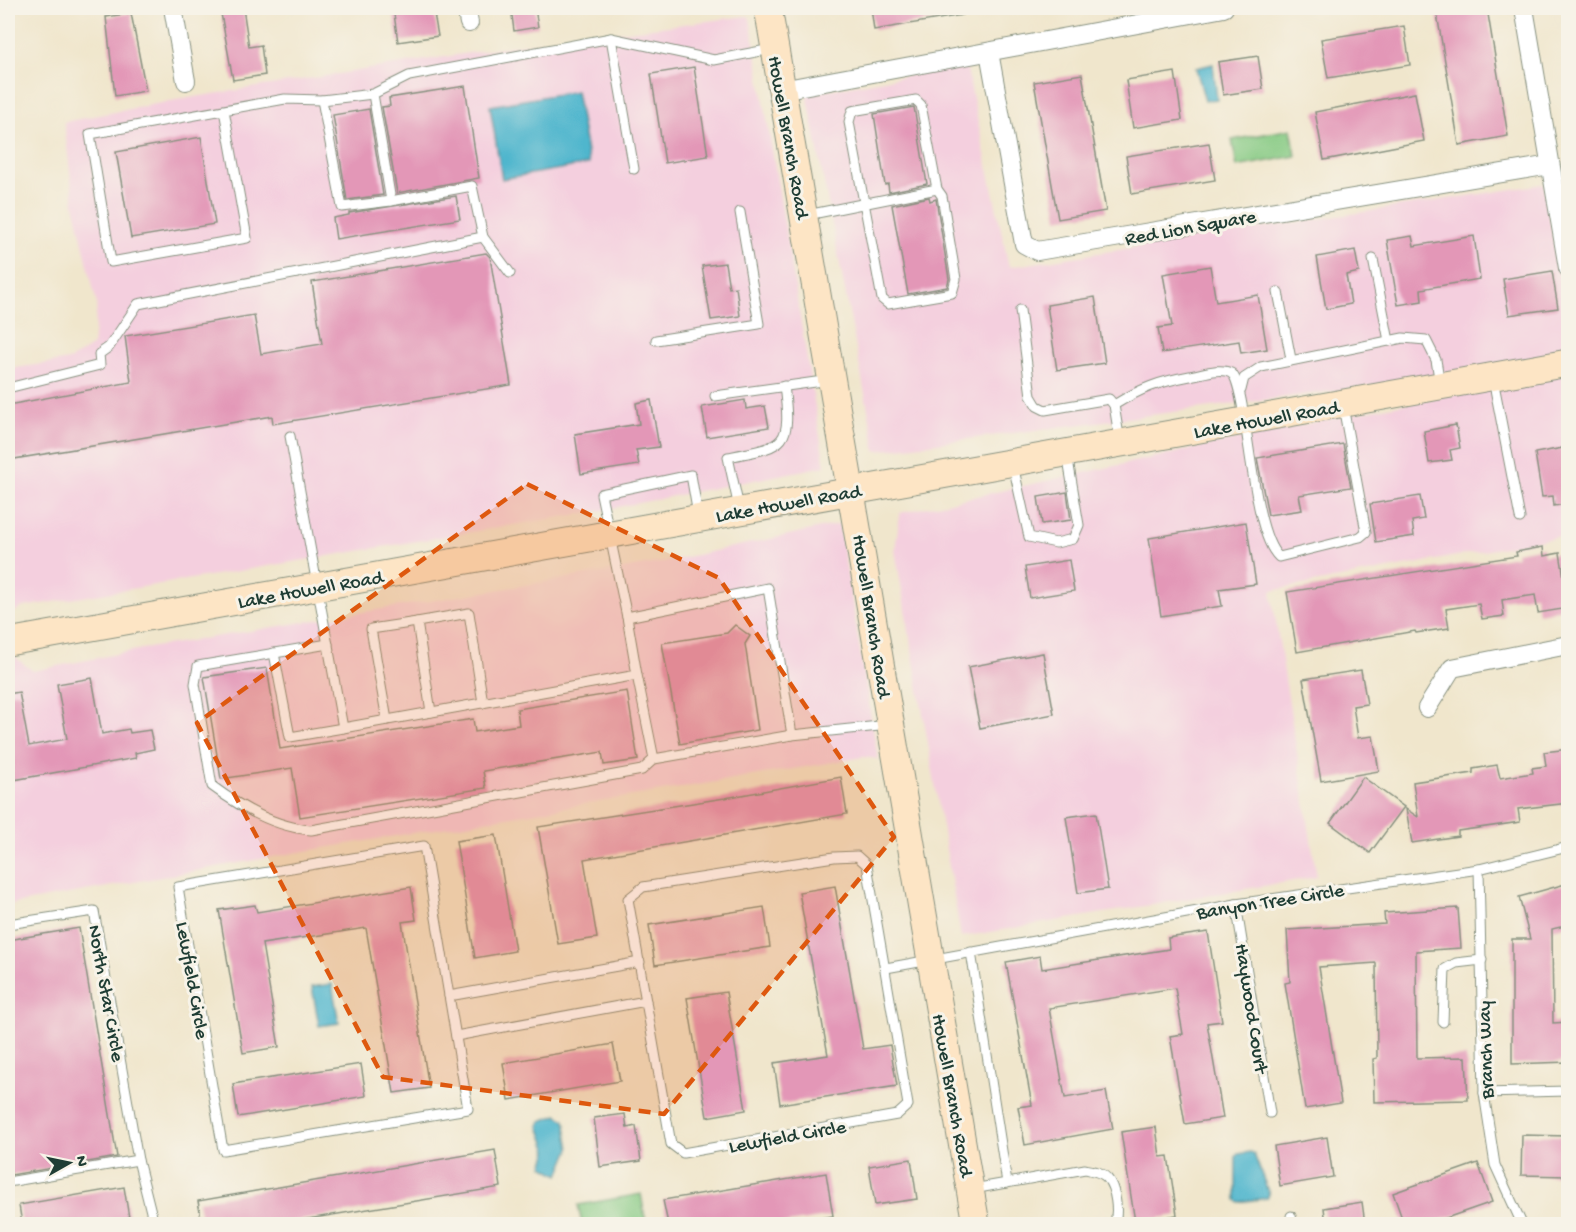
<svg xmlns="http://www.w3.org/2000/svg" width="1576" height="1232" viewBox="0 0 1576 1232" font-family="'Gochi Hand',sans-serif">
  <rect width="100%" height="100%" fill="#f7f3e8"/>
  <filter id="ink" filterUnits="userSpaceOnUse"><feTurbulence type="fractalNoise" baseFrequency=".0167" numOctaves="2"/><feDisplacementMap in="SourceGraphic" scale="12" xChannelSelector="R" yChannelSelector="G"/><feConvolveMatrix kernelMatrix="1 2 1 2 8 2 1 2 1" color-interpolation-filters="sRGB"/></filter>
  <filter id="wash" filterUnits="userSpaceOnUse"><feTurbulence type="fractalNoise" baseFrequency=".008" numOctaves="4" result="noise"/><feDisplacementMap in="SourceGraphic" scale="24" xChannelSelector="R" yChannelSelector="G"/><feGaussianBlur stdDeviation="1.35" result="paint"/><feColorMatrix in="noise" values="0 0 0 0 0 0 0 0 0 0 0 0 0 0 0 0 0 1.4 0 .05"/><feComposite in="paint" operator="in"/></filter>
  <g filter="url(#wash)">
    <rect width="100%" height="100%" fill="#f0e6cc"/>
    <g fill="#f4cfde">
      <path d="M747,16L750,18L825,466L598,511L23,607L8,615V369L70,360L93,345L97,305L74,204L64,122L176,100L519,45Z"/>
      <path d="M966,65L1009,267L1544,184L1568,326V354L1349,389L876,451L807,94Z"/>
      <path d="M1568,372V535L1271,591L1317,877L961,937L895,550L900,513L1353,414Z"/>
      <path d="M839,524L878,759L864,757L294,853L8,905V651L14,650L17,659L33,671L142,649L664,562Z"/>
    </g>
    <g fill="#87ca84" stroke="#53845c" stroke-width="1.5">
      <path d="M1291,129L1296,156L1237,167L1232,140Z"/>
      <path d="M641,1194L646,1223L582,1224L578,1205Z"/>
    </g>
    <g fill="#4fb6cd" stroke="#377a80" stroke-width="1.5">
      <path d="M1213,64L1217,99L1205,101L1196,68Z"/>
      <path d="M576,91L589,164L502,179L490,106Z"/>
      <path d="M332,984L339,1023L319,1026L312,987Z"/>
      <path d="M557,1115L565,1120L570,1149L559,1175L543,1166L548,1151L539,1126L541,1121Z"/>
      <path d="M1251,1152L1254,1154L1269,1194L1267,1198L1239,1202L1236,1200V1157L1238,1154Z"/>
    </g>
    <g id="blocks">
      <g fill="#e397b7">
        <path d="M220,8H243L249,47L261,45L265,75L233,80Z"/>
        <path d="M433,8L438,36L398,42L394,14Z"/>
        <path d="M511,8H535L538,27L514,31Z"/>
        <path d="M871,8H962L963,15L874,30Z"/>
        <path d="M1436,8H1487L1508,136L1459,145Z"/>
        <path d="M131,13L146,91L115,96L106,17Z"/>
        <path d="M1404,26L1410,65L1328,78L1321,39Z"/>
        <path d="M1258,56L1263,89L1223,95L1218,62Z"/>
        <path d="M694,67L708,156L665,163L651,74Z"/>
        <path d="M1175,72L1182,120L1133,128L1126,80Z"/>
        <path d="M1082,74L1106,211L1058,219L1034,82Z"/>
        <path d="M465,86L479,178L397,193L382,107L390,106L389,98Z"/>
        <path d="M1415,93L1424,141L1324,160L1315,112Z"/>
        <path d="M914,107L927,184L889,192L888,184L885,185L874,114Z"/>
        <path d="M369,109L383,195L347,200L333,115Z"/>
        <path d="M201,137L215,224L131,238L116,152Z"/>
        <path d="M1209,143L1215,180L1132,194L1126,156Z"/>
        <path d="M456,196L460,219L336,239L333,218L349,215V213Z"/>
        <path d="M929,197L930,201L936,199L949,279L947,287L908,294L892,205Z"/>
        <path d="M1412,236L1414,246L1474,236L1480,279L1421,289L1422,301L1398,305L1387,240Z"/>
        <path d="M1355,250L1359,272L1346,275L1351,304L1326,309L1317,257Z"/>
        <path d="M486,253L490,257L511,385L273,424L272,416L8,460V405L131,382L125,336L254,315L261,354L322,344L312,282Z"/>
        <path d="M725,263L729,288L736,287L740,316L711,320L702,266Z"/>
        <path d="M1210,266L1216,302L1258,295L1267,349L1241,353L1239,341L1162,353L1158,328L1172,326L1163,274Z"/>
        <path d="M1552,271L1558,308L1509,315L1503,279Z"/>
        <path d="M1095,297L1105,363L1057,370L1047,305Z"/>
        <path d="M651,400L659,447L636,450L639,465L581,474L575,434L639,424L636,403Z"/>
        <path d="M745,400L746,409L765,406L769,427L707,437L702,407Z"/>
        <path d="M1456,425L1460,448L1450,450L1452,460L1429,463L1424,431Z"/>
        <path d="M1343,444L1351,487L1299,495L1302,510L1268,515L1257,458Z"/>
        <path d="M1563,448L1569,503L1554,506L1553,496L1542,497L1535,453Z"/>
        <path d="M1067,492L1071,520L1042,524L1038,497Z"/>
        <path d="M1420,496L1424,519L1412,521L1414,536L1376,542L1370,504Z"/>
        <path d="M1246,522L1256,584L1219,589L1222,606L1161,616L1149,538Z"/>
        <path d="M1543,547L1544,556L1560,553L1569,608L1538,613L1535,595L1502,600L1504,616L1482,619L1479,604L1446,609L1449,628L1416,633L1415,631L1297,652L1287,592L1517,556L1516,552Z"/>
        <path d="M1069,560L1074,591L1030,598L1025,567Z"/>
        <path d="M735,625L750,636L745,644L758,730L680,744L662,643L727,633Z"/>
        <path d="M1043,653L1054,714L980,728L968,667Z"/>
        <path d="M267,668L280,749L473,719L475,732L519,725L517,709L627,691L638,760L604,765L602,752L483,771L486,788L300,817L292,768L221,779L204,677Z"/>
        <path d="M1361,670L1367,704L1353,706L1358,738L1373,736L1379,771L1321,781L1303,679Z"/>
        <path d="M92,678L102,734L129,729L130,733L150,730L154,749L135,753L136,758L8,781V694L19,692L29,746L67,739L57,684Z"/>
        <path d="M1569,749V803L1518,809L1520,822L1458,831V836L1412,843L1406,809L1418,817L1413,782L1473,773V769L1497,765L1500,778L1533,773L1532,768L1546,766L1544,752Z"/>
        <path d="M841,777L847,814L584,859L597,938L558,944L538,827L725,798Z"/>
        <path d="M1363,777L1404,807L1370,853L1330,823Z"/>
        <path d="M1096,813L1108,889L1078,893L1066,817Z"/>
        <path d="M496,835L515,951L475,958L456,841Z"/>
        <path d="M1569,883V925L1552,929L1553,1023L1569,1022V1062L1512,1064V939H1530L1519,897Z"/>
        <path d="M835,886L863,1049L890,1045L897,1086L780,1104L774,1063L828,1055L799,892Z"/>
        <path d="M411,887L416,920L402,922L429,1088L394,1093L366,928L262,944L279,1047L243,1053L219,910L255,905L257,912Z"/>
        <path d="M764,907L770,947L655,965L649,925Z"/>
        <path d="M1458,908L1461,948L1416,951L1417,1058L1466,1057L1468,1100L1374,1102L1373,1059L1377,1058L1376,963L1319,967L1341,1103L1305,1109L1285,983L1290,982L1287,930L1385,924L1384,913Z"/>
        <path d="M79,928L117,1157L11,1175L8,1155V940Z"/>
        <path d="M1208,932L1222,1021L1207,1023L1223,1118L1185,1124L1170,1036L1183,1034L1175,988L1049,1008L1065,1098L1106,1091L1113,1129L1025,1145L1018,1107L1032,1105L1006,962L1040,956L1042,969L1169,949L1168,938Z"/>
        <path d="M726,992L746,1110L707,1117L687,998Z"/>
        <path d="M613,1044L620,1081L509,1100L503,1063Z"/>
        <path d="M361,1064L366,1096L238,1117L233,1084Z"/>
        <path d="M625,1114L627,1128L636,1126L641,1161L600,1167L594,1118Z"/>
        <path d="M1156,1127L1160,1157L1168,1156L1177,1215L1135,1222L1121,1132Z"/>
        <path d="M1522,1135L1569,1136V1176L1521,1175Z"/>
        <path d="M1327,1137L1333,1177L1280,1186L1274,1146Z"/>
        <path d="M495,1150L501,1187L278,1224H202L198,1201Z"/>
        <path d="M911,1159L917,1199L875,1205L869,1166Z"/>
        <path d="M1478,1163L1492,1202L1429,1224H1404L1393,1193Z"/>
        <path d="M826,1173L833,1216L782,1224H668L663,1200Z"/>
        <path d="M124,1187L130,1224H22L19,1205Z"/>
        <path d="M1362,1202L1365,1224H1326L1324,1208Z"/>
      </g>
    </g>
  </g>
  <g filter="url(#ink)">
    <use href="#blocks" fill-opacity="0" stroke="#889280" stroke-width="1.5"/>
    <g fill="none" stroke-linecap="round" stroke-linejoin="round">
      <defs>
        <g id="lane">
          <path d="M611,38L634,169"/>
          <path d="M322,100L342,207L391,201"/>
          <path d="M916,100L921,105L937,189L942,196L956,279L952,293L888,304L882,299L849,122L852,111Z"/>
          <path d="M224,110L247,238L111,262L90,134L285,99L322,100L373,94"/>
          <path d="M807,215L937,189"/>
          <path d="M1373,259L1389,341"/>
          <path d="M510,273L483,237L472,186L391,201L373,94L409,76L611,38L714,60L772,49"/>
          <path d="M1278,292L1291,359"/>
          <path d="M1020,310L1031,396L1037,406L1045,410L1109,399L1114,405L1120,442"/>
          <path d="M656,340L759,324L740,212"/>
          <path d="M1493,379L1520,518"/>
          <path d="M8,388L100,365L99,354L109,347L138,304L483,237"/>
          <path d="M1241,390L1244,378L1261,367L1403,338L1426,340L1436,360L1440,384"/>
          <path d="M715,396L830,380"/>
          <path d="M1114,405C1142,388 1158,382 1190,376C1202,374 1220,367 1231,373C1248,383 1250,532 1279,557L1360,537L1366,532L1343,406"/>
          <path d="M290,436L343,728L637,675L627,617L768,588L792,735L654,759L637,675"/>
          <path d="M1013,465L1029,537L1056,543L1073,539L1079,525L1067,454"/>
          <path d="M739,508L728,457C785,446 792,447 784,386"/>
          <path d="M627,617L601,494L691,475L698,515"/>
          <path d="M328,644L198,666L195,684L212,786C240,807 275,827 311,830L642,770L654,759"/>
          <path d="M274,653L290,737L343,728"/>
          <path d="M431,712L417,622L469,613L483,703"/>
          <path d="M387,720L371,629L417,622"/>
          <path d="M792,735L889,725"/>
          <path d="M424,846L468,1109L223,1150L178,887Z"/>
          <path d="M857,856L867,865L908,1105L897,1115L683,1153L671,1144L628,899L643,887L834,857Z"/>
          <path d="M1479,869L1484,1093L1495,1165L1522,1224"/>
          <path d="M1236,904L1270,1113"/>
          <path d="M8,924L94,911L138,1160L154,1224"/>
          <path d="M971,952L1007,1183"/>
          <path d="M886,968L1236,904L1479,869L1568,847"/>
          <path d="M449,996L640,962"/>
          <path d="M1443,1022L1445,969L1456,963L1482,960"/>
          <path d="M456,1036L646,1001"/>
          <path d="M1484,1093L1568,1091"/>
          <path d="M8,1182L138,1160"/>
          <path d="M973,1189L1085,1169C1092,1171 1101,1171 1107,1178C1116,1188 1119,1213 1114,1224"/>
          <path d="M1291,1216L1293,1224"/>
          <path d="M957,1224L973,1220"/>
          <path d="M1477,1224H1478"/>
        </g>
        <g id="street">
          <path d="M173,8L186,81"/>
          <path d="M466,8L469,23"/>
          <path d="M1524,8L1568,268"/>
          <path d="M989,52L1024,244L1037,251L1550,165"/>
          <path d="M781,90L1224,8"/>
          <path d="M1427,708L1452,668L1568,645"/>
        </g>
        <g id="secondary">
          <path d="M768,8L976,1224"/>
          <path d="M8,642L1568,363"/>
        </g>
      </defs>
      <use href="#lane" stroke="#889280" stroke-width="11"/>
      <use href="#street" stroke="#889280" stroke-width="20"/>
      <use href="#secondary" stroke="#889280" stroke-width="29"/>
      <use href="#lane" stroke="#fff" stroke-width="9"/>
      <use href="#street" stroke="#fff" stroke-width="18"/>
      <use href="#secondary" stroke="#fde5c5" stroke-width="27"/>
    </g>
  </g>
  <path fill="#de580e" fill-opacity="0.2" stroke="#de580e" stroke-width="4.5" stroke-dasharray="12 8" stroke-linejoin="round" d="M527,484L719,578L894,837L664,1114L383,1077L197,723Z"/>
  <g text-anchor="middle" stroke-width="6" stroke-linejoin="round" paint-order="stroke">
    <g font-size="20" fill="#1f3d34" stroke="#f7f3e8">
      <text transform="translate(790 137) rotate(80)" y="7">Howell Branch Road</text>
      <text transform="translate(1190 226) rotate(-10)" y="7">Red Lion Square</text>
      <text transform="translate(1266 418) rotate(-10)" y="7">Lake Howell Road</text>
      <text transform="translate(788 502) rotate(-10)" y="7">Lake Howell Road</text>
      <text transform="translate(310 588) rotate(-10)" y="7">Lake Howell Road</text>
      <text transform="translate(873 616) rotate(81)" y="7">Howell Branch Road</text>
      <text transform="translate(1270 900) rotate(-9)" y="7">Banyon Tree Circle</text>
      <text transform="translate(194 980) rotate(80)" y="7">Lewfield Circle</text>
      <text transform="translate(108 993) rotate(80)" y="7">North Star Circle</text>
      <text transform="translate(1253 1008) rotate(81)" y="7">Haywood Court</text>
      <text transform="translate(1484 1050) rotate(-92)" y="7">Branch Way</text>
      <text transform="translate(954 1095) rotate(80)" y="7">Howell Branch Road</text>
      <text transform="translate(787 1135) rotate(-10)" y="7">Lewfield Circle</text>
    </g>
  </g>
  <rect width="1576" height="1232" fill="none" stroke="#f7f3e8" stroke-width="30"/>
  <g transform="translate(69 1163) rotate(81)" stroke="#f7f3e8" stroke-width="4.5" paint-order="stroke">
  <path d="M0-4.5L10 22L0 15L-10 22Z" fill="#1f3d34"/>
  <text y="-9" font-size="16" font-weight="bold" text-anchor="middle" fill="#1f3d34">N</text>
  </g>
</svg>
